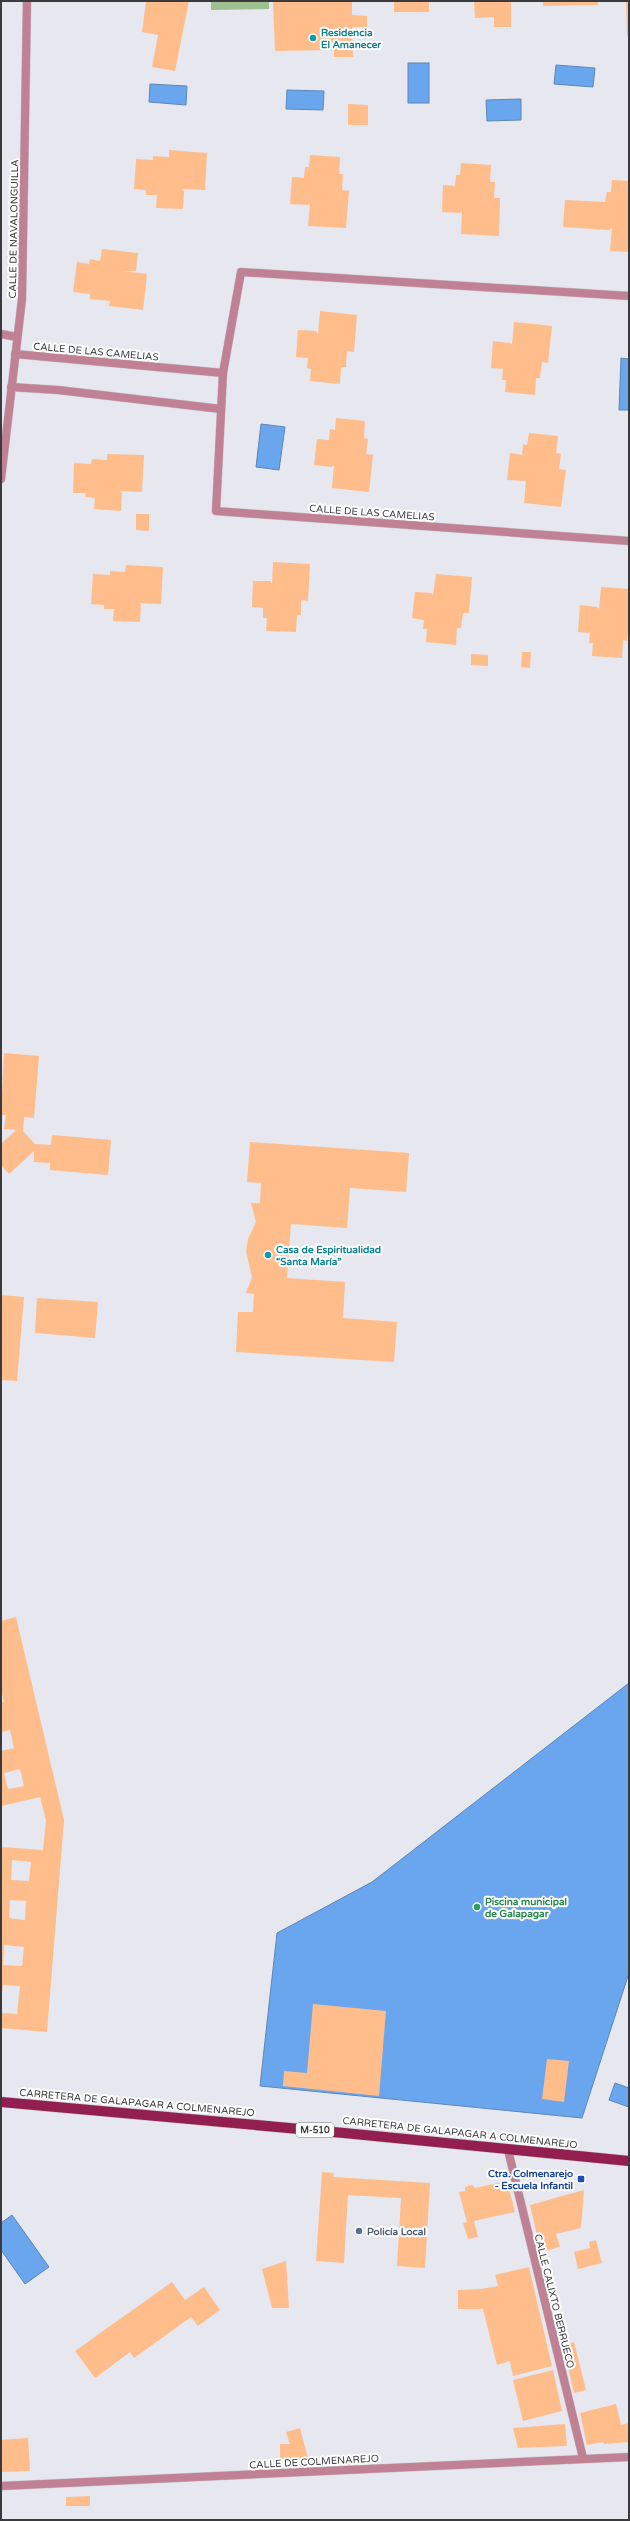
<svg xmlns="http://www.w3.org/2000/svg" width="630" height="2521" viewBox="0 0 630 2521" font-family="'Varela Round',sans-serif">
  <rect width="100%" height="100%" fill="#e6e7ef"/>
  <path fill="#a0bf90" d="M211,1H269V9L211,10Z"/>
  <g fill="#6aa6ee" stroke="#5c86b9">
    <rect x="408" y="63" width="21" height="40"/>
    <path d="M556,65L595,68L593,87L554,84Z"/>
    <path d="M150,84L187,86L186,105L149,102Z"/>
    <path d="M287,90L324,91L323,110L286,109Z"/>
    <path d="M521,99V120L487,121L486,100Z"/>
    <path d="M621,358L629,359V410H619Z"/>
    <path d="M261,424L285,427L279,470L256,467Z"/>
    <path d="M629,1683V1973L582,2118L260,2086L277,1933L372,1882Z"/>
    <path d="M615,2083L629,2088V2107L609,2100Z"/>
    <path d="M12,2215L49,2267L25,2284L1,2250V2223Z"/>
  </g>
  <g fill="#ffbd8c" fill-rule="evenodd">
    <path d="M146,1H189L175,71L152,67L158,35L142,32Z"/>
    <path d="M352,1V15L367,16V27H352L353,57H334V50L275,51L273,2Z"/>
    <rect x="394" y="1" width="35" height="11"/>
    <path d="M474,1H511V27H494V17L475,18Z"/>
    <path d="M543,1H598V5L543,6Z"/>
    <path d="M626,1H629V36H627Z"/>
    <path d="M348,104L368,105V125H348Z"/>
    <path d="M169,150L207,153L205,190L182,189L184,191L183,209L156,208L157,195H146V190L134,189L136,159L153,160V156L169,157Z"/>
    <path d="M310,155L340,157L339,174H343L342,190L349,191L346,228L308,226L310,203L308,205L290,204L292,177L304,178L305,167H309Z"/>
    <path d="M461,163L491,165L490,182H495L494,198H500L499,236L461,234L462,211L460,213L442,212L443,185L455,186L456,175H460Z"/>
    <path d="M612,180L629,181V252L610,251L612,228L609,230L563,227L565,200L605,202L607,192H611Z"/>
    <path d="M102,249L138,253L136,271H124L147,274L143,310L109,306L110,301L90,299V294L73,292L77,262L89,264L90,259L100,261Z"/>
    <path d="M320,311L357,315L354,352L347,351L346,367H341L340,384L310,381L311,369L307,368L308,358L296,357L298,330L316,331L318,334Z"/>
    <path d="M514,322L552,326L548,363L542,362L540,378H536L535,395L505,392L506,380H502L503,369L491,368L493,341L511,343L512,345Z"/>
    <path d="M336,418L365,421L364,438L368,439L366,454L373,455L369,492L332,488L334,465L332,467L314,465L317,439L329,440L330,429L335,430Z"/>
    <path d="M529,433L558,436L556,453L561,454L559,469L566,470L561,507L524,503L526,481L507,480L510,453L522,455L523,444L527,445Z"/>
    <path d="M107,454L144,455L142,492L120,491L122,493L121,511L94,509L95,498L85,497L86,493H73L74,463L91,464L92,459L107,460Z"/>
    <path d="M136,514H149V531L136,530Z"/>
    <path d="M273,562L310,564L308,601L301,600V615H297L296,632L266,631L267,618H263V608L252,607L253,581H270L272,584Z"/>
    <path d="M126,565L163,567L161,604L139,603L141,605L140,622L113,621L114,609H104V605L91,604L93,574L110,575V571L125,572Z"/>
    <path d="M436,574L472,577L469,613H463L461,628H457L456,645L426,642L427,629H423L424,620L412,618L415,592L432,593L433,596Z"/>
    <path d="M601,587L629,589V626L627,641L623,640L622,658L592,656L593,643H589L590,633L578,632L580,605L597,607L599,609Z"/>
    <path d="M522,652H531L530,668L521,667Z"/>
    <path d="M471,654L488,655V666L471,665Z"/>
    <path d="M4,1053L39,1056L34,1118L24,1117L23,1131L35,1144L51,1145L52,1135L111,1140L108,1175L50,1170V1163L34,1162V1151L9,1174L1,1165V1144L16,1130L4,1129L6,1115H1Z"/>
    <path d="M250,1142L409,1153L406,1192L350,1188L347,1228L291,1224L287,1278L345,1282L343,1318L397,1322L394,1362L236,1352L238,1312H253L254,1294L246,1293L252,1277L246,1252L248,1239L256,1222L251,1203H260L261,1183L247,1182Z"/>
    <path d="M1,1295L24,1297L17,1381L1,1380Z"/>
    <path d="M37,1298L98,1302L95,1338L35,1333Z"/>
    <path d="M16,1617L64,1820L47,2032L1,2028V2013L17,2014L20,1986L3,1985L1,2001V1847L43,1850L46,1820L40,1797L1,1806V1751L14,1748L10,1730L1,1732V1703L4,1702L1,1689V1621ZM20,1769L24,1786L8,1789L4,1773ZM12,1860L31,1862L29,1881L11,1880ZM10,1900L26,1901L25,1920L9,1918ZM4,1945L24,1947L22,1966L3,1965Z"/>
    <path d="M313,2004L386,2011L379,2096L283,2086L284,2071L307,2073Z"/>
    <path d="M547,2059L569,2061L564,2102L542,2099Z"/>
    <path d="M322,2172L334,2173L333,2177L430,2183L425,2268L397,2266L401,2198L348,2195L344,2263L316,2261Z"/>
    <path d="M507,2181L515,2212L474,2221L478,2237L468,2239L463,2223L467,2222L459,2192L465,2191V2187L472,2185L475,2188Z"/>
    <path d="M584,2190L581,2228L556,2234L560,2247L541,2252L530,2205Z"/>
    <path d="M596,2240L602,2263L578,2269L574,2252L590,2248L589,2242Z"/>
    <path d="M286,2261L289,2308H272L262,2269Z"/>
    <path d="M529,2267L552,2366L513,2376L510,2361L497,2365L483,2309H458V2290L481,2289L498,2286L495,2275Z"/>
    <path d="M172,2282L185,2300L204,2287L220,2310L198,2326L191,2317L134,2358L130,2352L95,2378L75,2351Z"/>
    <path d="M574,2342L586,2390L574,2393L563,2345Z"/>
    <path d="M553,2370L562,2411L523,2421L513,2380Z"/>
    <path d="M616,2404L621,2425L629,2423V2442L604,2444L603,2442L587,2445L580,2413Z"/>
    <path d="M565,2424L567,2446L518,2448L513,2428Z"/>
    <path d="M300,2428L308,2458L280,2459V2444H290L286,2432Z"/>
    <path d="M28,2438L30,2471L1,2472V2440Z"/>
    <path d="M90,2496V2506H66V2497Z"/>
  </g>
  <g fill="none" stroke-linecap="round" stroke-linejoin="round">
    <defs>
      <g id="street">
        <path d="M629,296L241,272L223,373L216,511L629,541"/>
        <path d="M1,334L17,337"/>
        <path d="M15,354L223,373"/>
        <path d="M11,387L58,390L221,409"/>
        <path d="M1,479L22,299L27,1"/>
        <path d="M508,2150L583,2458"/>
        <path d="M1,2486L629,2457"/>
      </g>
      <path id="primary" d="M1,2102L344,2133L629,2161"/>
    </defs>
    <use href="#street" stroke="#c4c5cc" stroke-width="9"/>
    <use href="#primary" stroke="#c4c5cc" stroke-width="11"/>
    <use href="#street" stroke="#c18194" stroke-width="8"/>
    <use href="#primary" stroke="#931f50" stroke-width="10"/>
  </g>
  <g fill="#0f9aa8" stroke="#fff" stroke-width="1.5">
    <circle cx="313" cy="38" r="4"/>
    <circle cx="268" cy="1255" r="4"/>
  </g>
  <circle fill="#2e9e5b" stroke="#fff" stroke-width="1.5" cx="477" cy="1907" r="4"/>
  <rect fill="#1a4fb4" stroke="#fff" stroke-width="1.5" x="577" y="2175" width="8" height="8" rx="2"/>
  <circle fill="#5c6f8a" stroke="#fff" stroke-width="1.5" cx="359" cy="2231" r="4"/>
  <g text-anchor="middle" stroke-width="4" stroke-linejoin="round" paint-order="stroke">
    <rect fill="#fff" stroke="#767678" stroke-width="1" x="296" y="2123" width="38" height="14" rx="3"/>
    <g font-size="9" font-weight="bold" fill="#3b3b3e">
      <text x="315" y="2133">M-510</text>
    </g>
    <g font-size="10" font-weight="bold" fill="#0d838f" stroke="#fff" text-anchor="start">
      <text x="321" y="36">Residencia<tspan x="321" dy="12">El Amanecer</tspan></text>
      <text x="276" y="1253">Casa de Espiritualidad<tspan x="276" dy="12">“Santa María”</tspan></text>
    </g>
    <g font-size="10" fill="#3b3b3e" stroke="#fff">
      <text transform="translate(13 229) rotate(-89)" y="4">CALLE DE NAVALONGUILLA</text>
      <text transform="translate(96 351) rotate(5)" y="4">CALLE DE LAS CAMELIAS</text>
      <text transform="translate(372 512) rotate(4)" y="4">CALLE DE LAS CAMELIAS</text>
      <text transform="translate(137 2102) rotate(5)" y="4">CARRETERA DE GALAPAGAR A COLMENAREJO</text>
      <text transform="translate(460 2132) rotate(6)" y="4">CARRETERA DE GALAPAGAR A COLMENAREJO</text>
      <text transform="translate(555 2301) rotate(76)" y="4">CALLE CALIXTO BERRUECO</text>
      <text transform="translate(314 2461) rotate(-3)" y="4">CALLE DE COLMENAREJO</text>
    </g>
    <g font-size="10" font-weight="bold" fill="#27864d" stroke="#fff" text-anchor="start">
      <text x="485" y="1905">Piscina municipal<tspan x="485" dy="12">de Galapagar</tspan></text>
    </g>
    <g font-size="10" font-weight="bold" fill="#164399" stroke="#fff" text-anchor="end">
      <text x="573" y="2177">Ctra. Colmenarejo<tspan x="573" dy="12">- Escuela Infantil</tspan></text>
    </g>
    <g font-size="10" font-weight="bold" fill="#4e5e75" stroke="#fff" text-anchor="start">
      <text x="367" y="2235">Policía Local</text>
    </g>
  </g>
  <rect width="630" height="2521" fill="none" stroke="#3b3b3e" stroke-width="4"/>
</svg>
